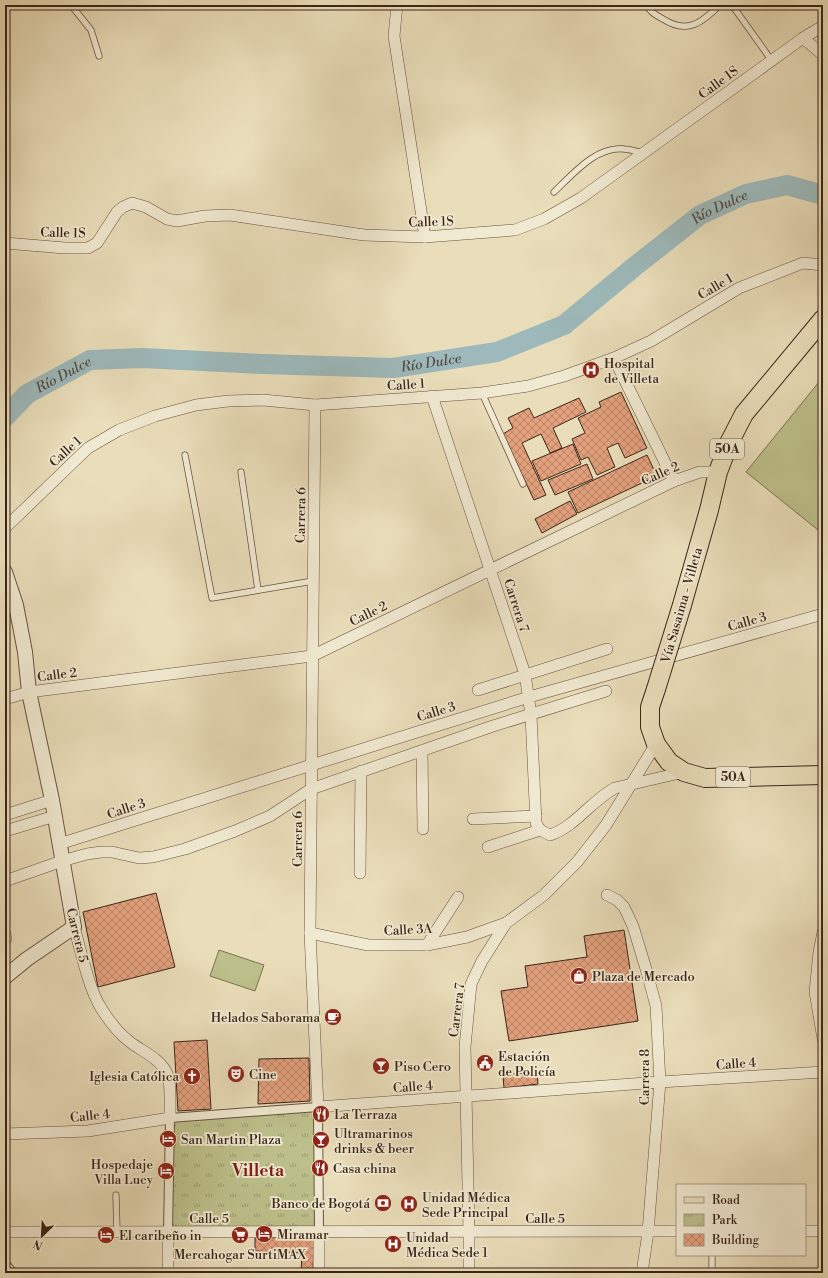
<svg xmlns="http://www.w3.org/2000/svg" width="828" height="1278" viewBox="0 0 828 1278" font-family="'Libre Bodoni',serif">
  <defs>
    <pattern id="park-tufts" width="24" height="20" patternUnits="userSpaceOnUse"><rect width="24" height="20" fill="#bdc08b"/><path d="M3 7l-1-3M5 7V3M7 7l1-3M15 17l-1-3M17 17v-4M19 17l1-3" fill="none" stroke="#9b9c71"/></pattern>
    <pattern id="building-cross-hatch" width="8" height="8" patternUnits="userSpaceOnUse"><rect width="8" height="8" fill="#e4a17e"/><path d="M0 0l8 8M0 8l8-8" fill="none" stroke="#ba8366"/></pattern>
  </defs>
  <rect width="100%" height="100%" fill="#eadeba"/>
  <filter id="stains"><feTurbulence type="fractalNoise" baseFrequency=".005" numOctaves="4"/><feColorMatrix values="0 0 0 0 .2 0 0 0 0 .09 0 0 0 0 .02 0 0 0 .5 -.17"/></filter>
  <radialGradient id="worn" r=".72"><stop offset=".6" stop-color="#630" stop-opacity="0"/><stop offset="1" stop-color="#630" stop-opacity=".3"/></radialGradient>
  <path fill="url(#park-tufts)" stroke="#7c7252" d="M318,1107L319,1232H168L170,1118Z"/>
  <g fill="#bdc08b" stroke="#7c7252">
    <path d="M823,377V534L746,472Z"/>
    <path d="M219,950L264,965L255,991L210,976Z"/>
  </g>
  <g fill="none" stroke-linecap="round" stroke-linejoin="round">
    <path stroke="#9db9bb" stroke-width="20" id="s1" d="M5,417L27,394L90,360L142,358L262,364L393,368L497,352L564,325L634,267L700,215L746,194L787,185L823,195"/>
  </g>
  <g fill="url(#building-cross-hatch)" stroke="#3b2519">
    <path d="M621,392L647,448L625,458L618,443L607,448L615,467L597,475L588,457L581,460L572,439L585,433L578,418L601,407L599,402Z"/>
    <path d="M579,398L586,412L553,428L562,448L550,453L541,434L522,443L546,495L534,500L503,434L513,428L508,418L529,408L534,418Z"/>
    <path d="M573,444L581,464L541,481L532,461Z"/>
    <path d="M647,455L657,476L578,513L568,492Z"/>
    <path d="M587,464L593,479L555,495L548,480Z"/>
    <path d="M570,501L577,514L542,533L535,519Z"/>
    <path d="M156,893L175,967L98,987L83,912Z"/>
    <path d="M624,930L638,1021L509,1041L501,991L528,987L525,966L587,957L584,936Z"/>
    <path d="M207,1040L211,1109L178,1111L174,1042Z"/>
    <path d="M309,1058L310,1101L258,1104L259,1059Z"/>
    <path d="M537,1072L538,1084L504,1088L503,1075Z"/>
    <path d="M255,1237L314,1239L313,1273H301L302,1253L255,1251Z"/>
  </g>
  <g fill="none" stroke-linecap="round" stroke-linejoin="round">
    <defs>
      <g id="service">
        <path d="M71,5L91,30L99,56"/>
        <path d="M646,5C650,12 656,15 663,19C688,35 702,22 720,5"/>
        <path d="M732,5L772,61"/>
        <path d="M554,192C573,174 596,146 624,149C630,149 637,152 643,153"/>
        <path d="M482,393L523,484"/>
        <path d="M185,455L212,598L313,581"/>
        <path d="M241,472L258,590"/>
        <path d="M116,1195L117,1232"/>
        <path d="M712,1273V1255"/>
      </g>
      <path id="pedestrian" d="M168,1232L170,1118L318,1107L319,1232"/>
      <g id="minor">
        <path d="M397,5L394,36L425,237"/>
        <path d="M803,38L823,55"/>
        <path d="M5,243L65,248H88L97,243L117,212L123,207L132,203L146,207L167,219L177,221L205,216L230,215L364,235L425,237L515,230L544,219L581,198L803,38L823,26"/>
        <path d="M614,358L674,481"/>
        <path d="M432,396L525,674L531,715L536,823L540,830"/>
        <path d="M315,405L310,933L318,1107L660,1082L823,1072"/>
        <path d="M5,528L88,448L119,430L155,416L196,405L228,401L263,400L315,405L482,393L528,386L564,376L614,358L651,341L739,288L803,263L823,265"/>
        <path d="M478,690L607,649"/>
        <path d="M5,699L29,692L312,656L674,481L700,472H718"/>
        <path d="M422,751L423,829"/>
        <path d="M5,815L52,800"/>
        <path d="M473,819L536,816"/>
        <path d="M5,831L55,816"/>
        <path d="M59,844L529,697L823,614"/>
        <path d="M488,847L540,830L550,835C575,827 592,800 615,788L684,772"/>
        <path d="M360,873L361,771"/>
        <path d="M5,881L62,861L87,854L101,852H112L139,858L153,857L185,849L235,831L270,816L311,789L493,726L606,691"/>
        <path d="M607,895L617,900L624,907L633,926L646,969L656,1006L660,1082L648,1232L642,1273"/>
        <path d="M823,932L819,952L815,992L823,1039"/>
        <path d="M310,933L368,945H427L467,937L506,923"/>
        <path d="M5,934L6,939"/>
        <path d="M427,945L458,897"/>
        <path d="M5,1134L88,1131L170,1118C170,1108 171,1085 168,1076C162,1059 143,1052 130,1042C118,1033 109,1021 101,1008C88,987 81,950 74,927"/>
        <path d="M805,1231H823"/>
        <path d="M5,1232L677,1231"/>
        <path d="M168,1232V1273"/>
        <path d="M319,1273V1232"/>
        <path d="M469,1273V1232L465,1047L471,984L482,961L506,923L544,895L577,862L606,825L656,744"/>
      </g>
      <g id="tertiary">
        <path d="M5,572L16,605L25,652L29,692L52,800L74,927L27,959L5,977"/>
        <path d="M5,1268L9,1273"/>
      </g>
      <g id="primary">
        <path d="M682,605L709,510L718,472L729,443L744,414L823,319"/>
        <path d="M656,689L650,707V727L656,744L669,762L684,772L705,778L823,775"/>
      </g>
    </defs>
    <use href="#service" stroke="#675341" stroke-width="7"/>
    <use href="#pedestrian" stroke="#675341" stroke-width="10"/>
    <use href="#minor" stroke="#675341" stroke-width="12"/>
    <use href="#tertiary" stroke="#675341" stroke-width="16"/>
    <use href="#primary" stroke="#3b2519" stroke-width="20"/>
    <use href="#service" stroke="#f1ead2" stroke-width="5.5"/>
    <use href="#pedestrian" stroke="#f1ead2" stroke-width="8"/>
    <use href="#minor" stroke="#f1ead2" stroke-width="11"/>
    <use href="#tertiary" stroke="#f1ead2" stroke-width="14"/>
    <use href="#primary" stroke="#eadeba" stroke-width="18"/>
    <defs>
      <path id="primary-bridge" d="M656,689L682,605"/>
    </defs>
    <use href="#primary-bridge" stroke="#3b2519" stroke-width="20" stroke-linecap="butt"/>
    <use href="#primary-bridge" stroke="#eadeba" stroke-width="18"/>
  </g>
  <defs>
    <symbol id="hospital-disc" viewBox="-11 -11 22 22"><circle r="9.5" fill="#8f2418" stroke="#f1ead2"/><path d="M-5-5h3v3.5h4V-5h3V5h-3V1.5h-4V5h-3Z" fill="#fff"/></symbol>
    <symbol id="shop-disc" viewBox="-11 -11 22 22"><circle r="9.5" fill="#8f2418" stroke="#f1ead2"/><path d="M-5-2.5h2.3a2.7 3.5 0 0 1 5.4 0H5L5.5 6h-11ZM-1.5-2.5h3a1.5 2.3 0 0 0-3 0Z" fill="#fff"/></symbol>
    <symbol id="cafe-disc" viewBox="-11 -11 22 22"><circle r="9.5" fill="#8f2418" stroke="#f1ead2"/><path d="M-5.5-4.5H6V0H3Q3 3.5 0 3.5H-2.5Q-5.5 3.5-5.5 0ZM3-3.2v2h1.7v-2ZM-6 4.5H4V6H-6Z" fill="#fff"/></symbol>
    <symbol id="civic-disc" viewBox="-11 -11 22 22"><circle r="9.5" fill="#8f2418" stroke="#f1ead2"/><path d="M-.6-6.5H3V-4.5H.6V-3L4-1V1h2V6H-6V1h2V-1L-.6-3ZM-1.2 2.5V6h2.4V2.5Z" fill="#fff"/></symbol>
    <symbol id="bar-disc" viewBox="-11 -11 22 22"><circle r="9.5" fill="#8f2418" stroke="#f1ead2"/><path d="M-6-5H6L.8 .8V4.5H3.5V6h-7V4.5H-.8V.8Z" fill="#fff"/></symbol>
    <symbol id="theatre-disc" viewBox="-11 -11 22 22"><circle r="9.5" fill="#8f2418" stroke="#f1ead2"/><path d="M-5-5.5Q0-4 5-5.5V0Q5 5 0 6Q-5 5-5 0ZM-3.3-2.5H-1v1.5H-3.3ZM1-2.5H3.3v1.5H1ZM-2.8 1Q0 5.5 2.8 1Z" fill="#fff"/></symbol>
    <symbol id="church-disc" viewBox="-11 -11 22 22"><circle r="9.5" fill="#8f2418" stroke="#f1ead2"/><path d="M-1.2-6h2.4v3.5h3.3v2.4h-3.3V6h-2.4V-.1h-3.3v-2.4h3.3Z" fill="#fff"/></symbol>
    <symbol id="restaurant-disc" viewBox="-11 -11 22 22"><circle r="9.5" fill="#8f2418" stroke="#f1ead2"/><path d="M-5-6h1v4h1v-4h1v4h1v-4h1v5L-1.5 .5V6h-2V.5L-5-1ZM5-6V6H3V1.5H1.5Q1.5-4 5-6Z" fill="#fff"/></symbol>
    <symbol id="hotel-disc" viewBox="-11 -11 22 22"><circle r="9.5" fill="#8f2418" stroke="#f1ead2"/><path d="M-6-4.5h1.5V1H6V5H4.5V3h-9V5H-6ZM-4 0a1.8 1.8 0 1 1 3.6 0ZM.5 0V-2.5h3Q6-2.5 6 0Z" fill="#fff"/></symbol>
    <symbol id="bank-disc" viewBox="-11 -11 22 22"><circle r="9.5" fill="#8f2418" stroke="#f1ead2"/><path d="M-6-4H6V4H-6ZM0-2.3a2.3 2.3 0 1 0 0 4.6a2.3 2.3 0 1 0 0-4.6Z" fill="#fff"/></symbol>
    <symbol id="supermarket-disc" viewBox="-11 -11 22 22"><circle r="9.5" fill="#8f2418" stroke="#f1ead2"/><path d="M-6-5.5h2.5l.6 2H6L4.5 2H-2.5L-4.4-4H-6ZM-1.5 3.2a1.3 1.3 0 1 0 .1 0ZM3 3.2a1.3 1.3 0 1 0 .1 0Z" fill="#fff"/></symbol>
  </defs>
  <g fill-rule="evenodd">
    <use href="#hospital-disc" x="581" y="360" width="20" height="20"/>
    <use href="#shop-disc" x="569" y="966" width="20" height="20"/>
    <use href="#cafe-disc" x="323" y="1007" width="20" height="20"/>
    <use href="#civic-disc" x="475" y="1053" width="20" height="20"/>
    <use href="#bar-disc" x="371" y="1056" width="20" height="20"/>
    <use href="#theatre-disc" x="226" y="1064" width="20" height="20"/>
    <use href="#church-disc" x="182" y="1066" width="20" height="20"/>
    <use href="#restaurant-disc" x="311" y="1104" width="20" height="20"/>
    <use href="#hotel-disc" x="158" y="1129" width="20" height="20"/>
    <use href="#bar-disc" x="311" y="1130" width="20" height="20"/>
    <use href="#restaurant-disc" x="310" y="1158" width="20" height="20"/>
    <use href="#hotel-disc" x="156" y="1161" width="20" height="20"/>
    <use href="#bank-disc" x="373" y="1193" width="20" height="20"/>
    <use href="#hospital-disc" x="399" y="1194" width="20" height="20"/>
    <use href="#hotel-disc" x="254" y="1224" width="20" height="20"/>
    <use href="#hotel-disc" x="96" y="1225" width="20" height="20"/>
    <use href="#supermarket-disc" x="230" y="1225" width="20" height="20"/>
    <use href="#hospital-disc" x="383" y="1234" width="20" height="20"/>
  </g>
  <g text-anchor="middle" stroke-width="3.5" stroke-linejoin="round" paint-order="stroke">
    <g fill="#f1ead2" stroke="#726050" stroke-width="1">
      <rect x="710" y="439" width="34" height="20" rx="3"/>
      <rect x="716" y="767" width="34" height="20" rx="3"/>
    </g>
    <g font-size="12" font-weight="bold" fill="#3b2519">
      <text x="727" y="453">50A</text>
      <text x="733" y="781">50A</text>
    </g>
    <g font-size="13" fill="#3b2519" stroke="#f1ead2">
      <text transform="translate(718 82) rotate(-36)" y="5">Calle 1S</text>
      <text transform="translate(431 221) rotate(-2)" y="5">Calle 1S</text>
      <text transform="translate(63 232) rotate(1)" y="5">Calle 1S</text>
      <text transform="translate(715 286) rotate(-30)" y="5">Calle 1</text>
      <text transform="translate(406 384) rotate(-4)" y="5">Calle 1</text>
      <text transform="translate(65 451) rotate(-42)" y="5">Calle 1</text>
      <text transform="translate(660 473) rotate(-24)" y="5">Calle 2</text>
      <text transform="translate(300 515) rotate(-89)" y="5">Carrera 6</text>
      <text transform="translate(517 605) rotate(72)" y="5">Carrera 7</text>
      <text transform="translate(681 605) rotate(-74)" y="5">Vía Sasaima - Villeta</text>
      <text transform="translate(368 613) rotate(-26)" y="5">Calle 2</text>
      <text transform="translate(747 621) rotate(-16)" y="5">Calle 3</text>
      <text transform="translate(57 674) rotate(-7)" y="5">Calle 2</text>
      <text transform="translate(436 711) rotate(-17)" y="5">Calle 3</text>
      <text transform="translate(126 808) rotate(-18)" y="5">Calle 3</text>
      <text transform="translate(297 839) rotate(-90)" y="5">Carrera 6</text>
      <text transform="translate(408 929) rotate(-3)" y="5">Calle 3A</text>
      <text transform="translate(78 935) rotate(76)" y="5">Carrera 5</text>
      <text transform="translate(456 1010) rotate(-83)" y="5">Carrera 7</text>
      <text transform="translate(736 1063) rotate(-4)" y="5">Calle 4</text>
      <text transform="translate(644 1077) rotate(-90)" y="5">Carrera 8</text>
      <text transform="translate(413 1086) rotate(-4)" y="5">Calle 4</text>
      <text transform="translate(90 1115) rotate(-6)" y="5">Calle 4</text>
      <text x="209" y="1223">Calle 5</text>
      <text x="545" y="1223">Calle 5</text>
    </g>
    <g font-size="13" fill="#3b2519" stroke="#f1ead2" text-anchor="start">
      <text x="604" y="368">Hospital<tspan x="604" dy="15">de Villeta</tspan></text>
      <text x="592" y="981">Plaza de Mercado</text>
      <text x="320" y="1022" text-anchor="end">Helados Saborama</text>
      <text x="498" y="1061">Estación<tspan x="498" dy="15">de Policía</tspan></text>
      <text x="394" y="1071">Piso Cero</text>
      <text x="249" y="1079">Cine</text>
      <text x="179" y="1081" text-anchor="end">Iglesia Católica</text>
      <text x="334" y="1119">La Terraza</text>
      <text x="334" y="1138">Ultramarinos<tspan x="334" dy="15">drinks &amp; beer</tspan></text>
      <text x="181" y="1144">San Martin Plaza</text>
      <text x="153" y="1169" text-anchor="end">Hospedaje<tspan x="153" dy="15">Villa Lucy</tspan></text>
      <text x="333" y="1173">Casa china</text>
      <text x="422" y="1202">Unidad Médica<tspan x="422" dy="15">Sede Principal</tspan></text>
      <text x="370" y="1208" text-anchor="end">Banco de Bogotá</text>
      <text x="277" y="1239">Miramar</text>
      <text x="119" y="1240">El caribeño in</text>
      <text x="406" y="1242">Unidad<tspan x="406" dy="15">Médica Sede 1</tspan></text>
      <text x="240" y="1259" text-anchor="middle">Mercahogar SurtiMAX</text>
    </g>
    <g font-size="14" font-style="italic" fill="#544a42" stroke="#f1ead2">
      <text dy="5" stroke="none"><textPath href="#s1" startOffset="780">Río Dulce</textPath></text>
      <text dy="5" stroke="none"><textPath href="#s1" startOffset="445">Río Dulce</textPath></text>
      <text dy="5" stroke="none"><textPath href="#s1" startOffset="73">Río Dulce</textPath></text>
    </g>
    <g font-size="17" font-weight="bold" fill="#7a1f14" stroke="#f1ead2">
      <text x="258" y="1176">Villeta</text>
    </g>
  </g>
  <rect width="828" height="1278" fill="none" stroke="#eadeba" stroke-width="20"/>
  <rect x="6" y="6" width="816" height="1266" fill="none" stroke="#3b2519" stroke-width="2"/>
  <rect x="10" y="10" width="808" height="1258" fill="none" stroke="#3b2519"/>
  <rect x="676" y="1184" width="130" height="72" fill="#f1ead2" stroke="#a89b88"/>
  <rect x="684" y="1197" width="20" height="6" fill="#eadeba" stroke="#a89b88"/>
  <text x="712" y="1204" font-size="12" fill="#3b2519">Road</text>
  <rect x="684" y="1214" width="20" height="12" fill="url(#park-tufts)" stroke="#a89b88"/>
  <text x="712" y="1224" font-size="12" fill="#3b2519">Park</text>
  <rect x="684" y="1234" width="20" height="12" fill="url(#building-cross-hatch)" stroke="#a89b88"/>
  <text x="712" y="1244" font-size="12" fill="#3b2519">Building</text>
  <g transform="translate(42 1236) rotate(204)" stroke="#f1ead2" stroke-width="3" paint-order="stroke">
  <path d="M0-3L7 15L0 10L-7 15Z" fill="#3b2519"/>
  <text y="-6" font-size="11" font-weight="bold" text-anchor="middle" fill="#3b2519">N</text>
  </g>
  <rect width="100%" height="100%" filter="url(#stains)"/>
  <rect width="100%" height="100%" fill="url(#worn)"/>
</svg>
